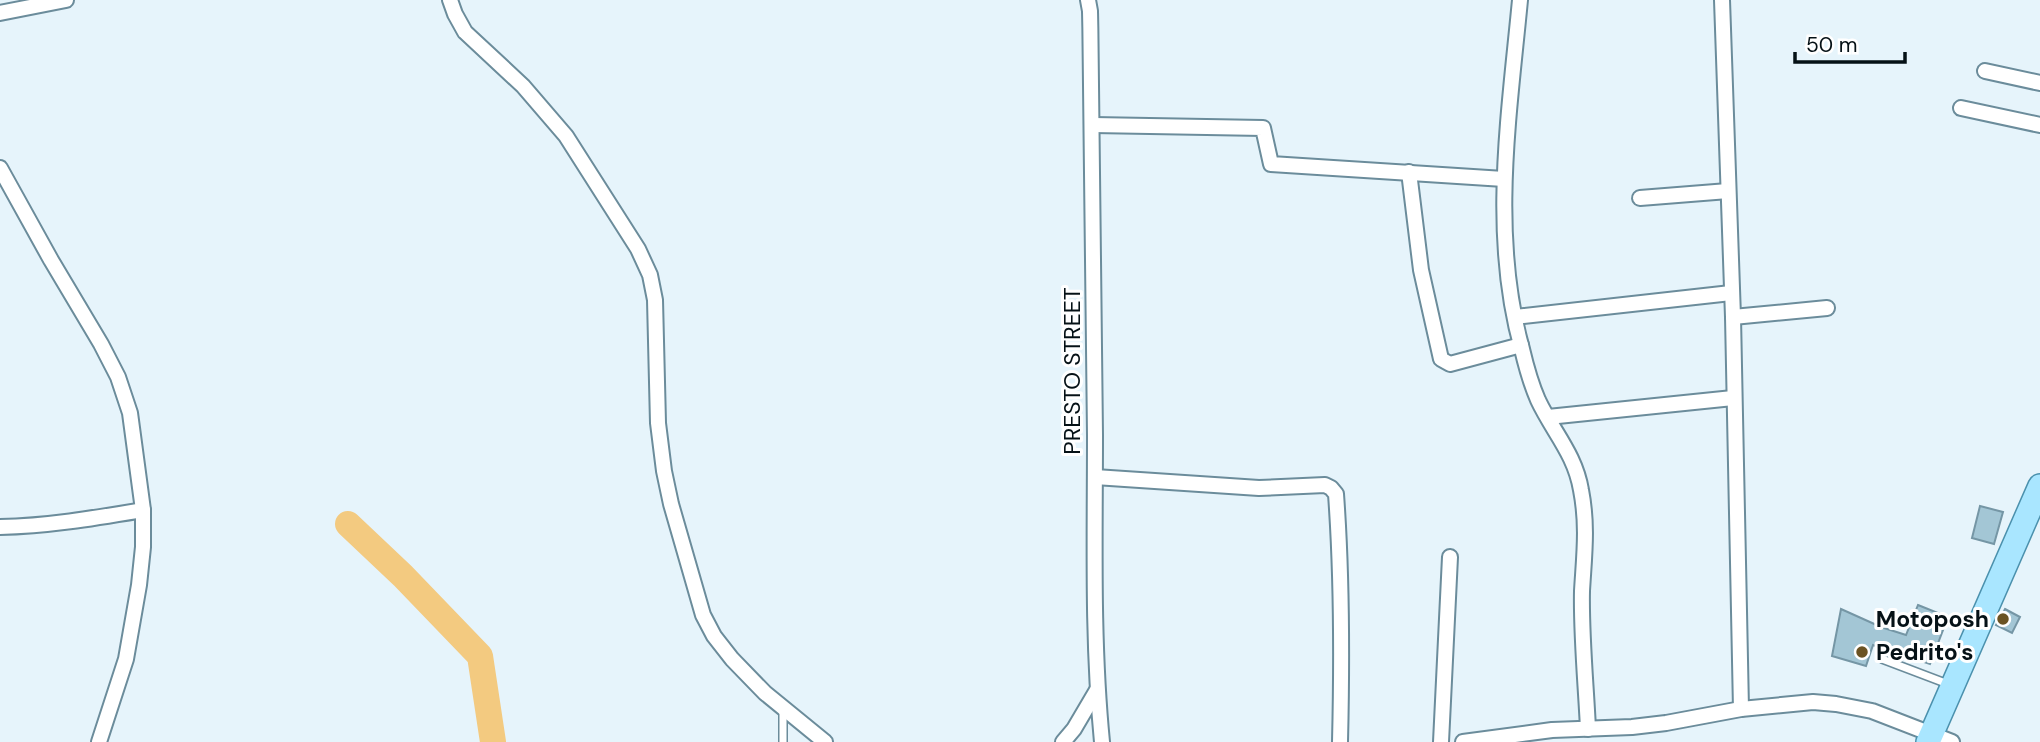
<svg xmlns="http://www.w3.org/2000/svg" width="2040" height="742" viewBox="0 0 2040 742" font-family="'DM Sans',sans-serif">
  <rect width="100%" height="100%" fill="#e6f4fb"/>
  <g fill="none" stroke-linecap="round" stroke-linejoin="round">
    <path stroke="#f3ca80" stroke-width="26" d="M348,524L403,576L480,656L493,742"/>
  </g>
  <g fill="#a3c6d5" stroke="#7596a5" stroke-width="2">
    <path d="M1980,506L2003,512L1994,544L1972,538Z"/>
    <path d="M1918,605L1948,617L1930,664L1873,645L1866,666L1832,656L1841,609L1881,627L1906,635Z"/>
    <path d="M2005,609L2020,617L2012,633L1996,625Z"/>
  </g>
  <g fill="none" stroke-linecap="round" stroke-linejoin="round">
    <defs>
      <g id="service">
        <path d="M1882,659L1948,684"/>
        <path d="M783,742V709"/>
      </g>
      <g id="minor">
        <path d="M450,0L455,14L465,32L523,86L566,136L638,249L650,275L655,300L658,423L664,471L671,504L703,615L714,636L732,659L765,693L825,742"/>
        <path d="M1088,0L1090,11C1093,152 1094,293 1095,435C1095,538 1092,640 1102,742"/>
        <path d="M1520,0C1509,116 1490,235 1522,349C1526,366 1531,384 1538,400C1553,432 1575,454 1581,490C1588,526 1584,556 1582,591C1581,635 1586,685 1588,729"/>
        <path d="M1722,0L1733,317L1741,709"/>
        <path d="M0,13L66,0"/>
        <path d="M1985,71L2040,83"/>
        <path d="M1961,108L2040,125"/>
        <path d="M1093,125L1263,128L1271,164L1504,179"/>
        <path d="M0,168L51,260L101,344L118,377L130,413L143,510V547L139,585L126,659L99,742"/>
        <path d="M1409,172L1421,270L1441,359L1450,364L1521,345"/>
        <path d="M1640,198L1728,191"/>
        <path d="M1515,317L1731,293"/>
        <path d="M1733,317L1827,308"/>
        <path d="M1548,417L1733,398"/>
        <path d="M1095,477L1259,488L1325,485L1331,488L1336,494C1342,577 1342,659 1340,742"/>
        <path d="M0,527C48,526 95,518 143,510"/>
        <path d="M1063,742L1074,729L1097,690"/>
        <path d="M1441,742L1450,557"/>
        <path d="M1463,742L1552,730L1632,727L1666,723L1741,709L1813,702L1836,704L1872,711L1952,742"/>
      </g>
      <path id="primary" d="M1928,742L2040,486"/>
    </defs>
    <use href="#service" stroke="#6b8c9b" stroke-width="10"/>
    <use href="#minor" stroke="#6b8c9b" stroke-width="18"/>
    <use href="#primary" stroke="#4b91ad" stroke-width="26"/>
    <use href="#service" stroke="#fff" stroke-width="7"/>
    <use href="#minor" stroke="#fff" stroke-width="14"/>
    <use href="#primary" stroke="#a9e6ff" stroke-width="23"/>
  </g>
  <g fill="#6b5323" stroke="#fff" stroke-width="2.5">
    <circle cx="2003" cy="619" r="7"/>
    <circle cx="1862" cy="652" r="7"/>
  </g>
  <g text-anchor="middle" stroke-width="6" stroke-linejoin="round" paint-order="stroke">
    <g font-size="23" fill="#051116" stroke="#fff">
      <text transform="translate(1072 371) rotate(-90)" y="8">PRESTO STREET</text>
    </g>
    <g font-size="23" font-weight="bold" fill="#051116" stroke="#fff" text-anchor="end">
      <text x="1989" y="627">Motoposh</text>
      <text x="1876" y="660" text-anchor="start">Pedrito's</text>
    </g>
  </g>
  <path d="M1795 52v10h110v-10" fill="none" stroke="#051116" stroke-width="3.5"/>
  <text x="1806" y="52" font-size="21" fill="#051116" stroke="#ffffff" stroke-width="5" paint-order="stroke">50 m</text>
</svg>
